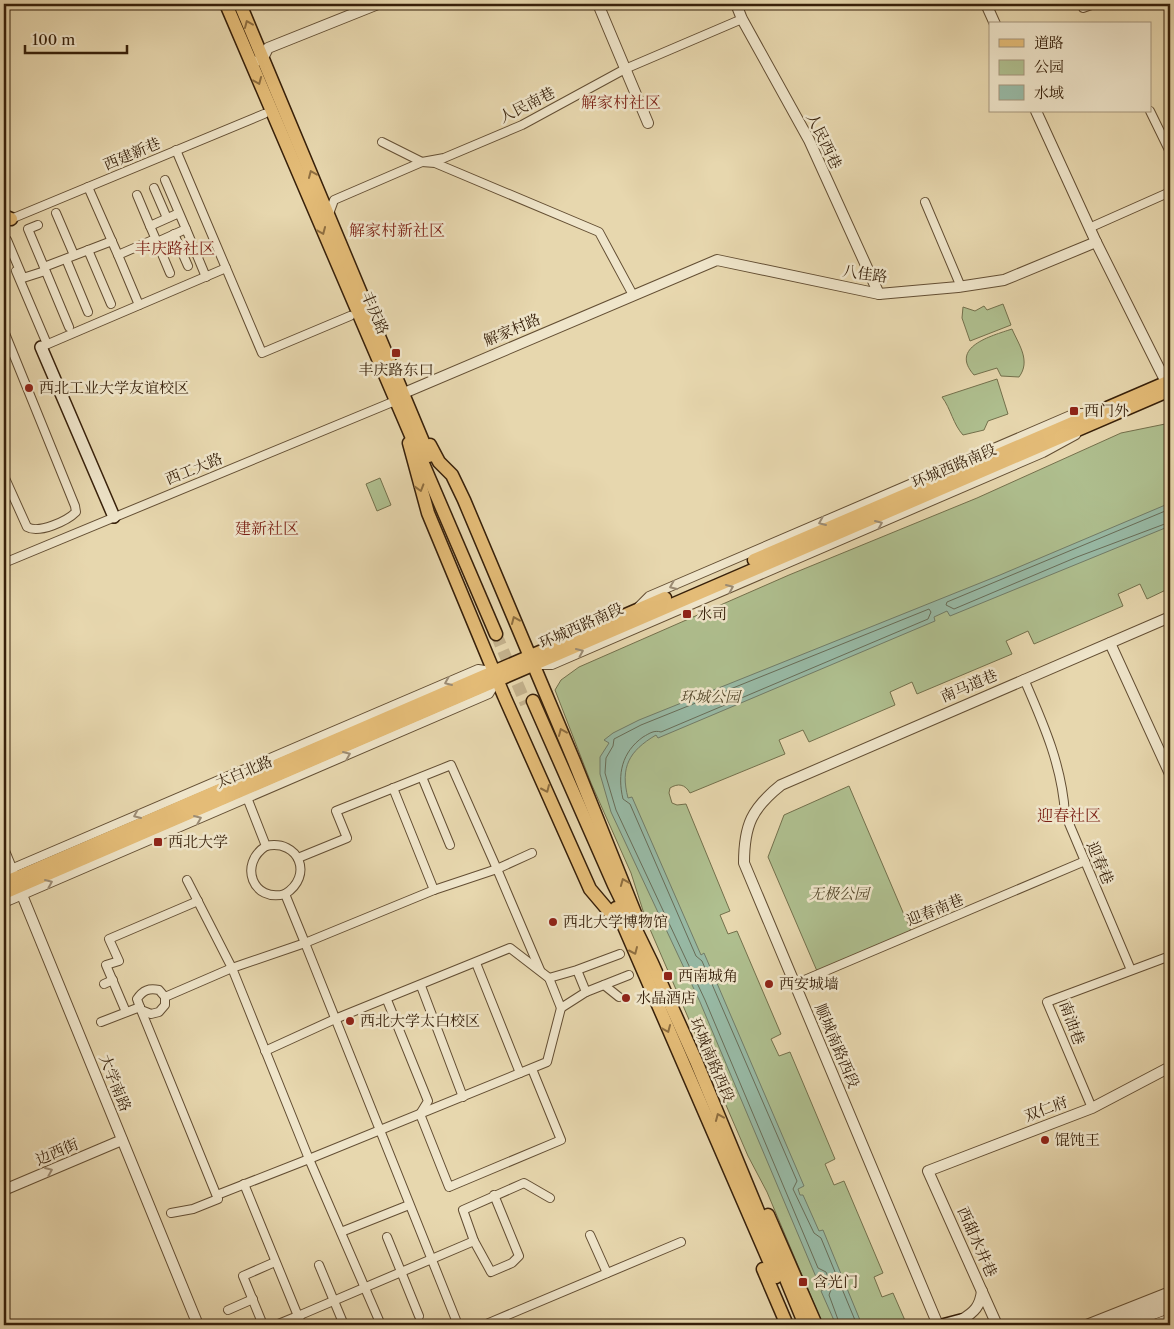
<svg xmlns="http://www.w3.org/2000/svg" width="1174" height="1329" viewBox="0 0 1174 1329" font-family="'Libre Caslon Text','Noto Serif SC',serif">
  <rect width="100%" height="100%" fill="#e7d7ae"/>
  <filter id="stains"><feTurbulence type="fractalNoise" baseFrequency=".004" numOctaves="4"/><feColorMatrix values="0 0 0 0 .2 0 0 0 0 .09 0 0 0 0 .02 0 0 0 .5 -.17"/></filter>
  <radialGradient id="worn" r=".72"><stop offset=".6" stop-color="#630" stop-opacity="0"/><stop offset="1" stop-color="#630" stop-opacity=".3"/></radialGradient>
  <g fill="#afbf8f" stroke="#73704c">
    <path d="M1003,304L1011,325L970,341L962,318L963,307L975,311L984,306L987,310Z"/>
    <path d="M1012,329C1019,345 1031,361 1019,377L1001,376L997,368L974,375C949,347 991,336 1012,329Z"/>
    <path d="M997,379L1008,414L988,421L984,430L963,435C953,424 951,409 942,397Z"/>
    <path d="M1170,423V588L1147,599L1140,584L1118,594L1123,606L1034,644L1028,631L1006,641L1012,654L917,694L912,682L890,692L895,705L809,742L803,730L779,740L785,754L690,793C685,784 678,783 670,788L669,793L672,803L677,805L686,804L730,911L720,915L728,934L737,931L781,1034L771,1039L779,1056L790,1052L835,1159L825,1164L834,1185L844,1181L883,1273L874,1277L882,1297L893,1293L907,1325H823L767,1192L748,1156L646,920L631,873L591,783L555,690L561,680L579,667L789,575L977,498L1121,433Z"/>
    <path d="M380,478L391,505L377,511L366,484Z"/>
    <path d="M849,786L911,931L817,971L768,857L784,815Z"/>
  </g>
  <path fill="#98baa6" stroke="#717c68" d="M1170,503V526L950,616L947,611L934,617L935,621L658,738L656,735C629,751 620,767 628,798L632,797L701,955L704,953L804,1186L798,1189L800,1195H803L819,1231L823,1230L862,1325H836L821,1291L827,1288L821,1275L816,1277L700,1002L611,812L600,774V757L609,743L604,740L613,733L639,720L1000,575Z"/>
  <g fill="none" stroke-linecap="round" stroke-linejoin="round">
    <g stroke="#686d58" stroke-width="1">
      <path d="M1170,509L947,602L946,605L954,609L1077,557L1170,522"/>
      <path d="M840,1325L829,1295L832,1287L826,1272L818,1268L705,1000L616,810L605,773L606,758L613,746L614,739L641,725L929,609L931,612L928,619L661,732C654,730 650,733 643,737C622,752 617,774 623,799L630,804L696,956L702,961L797,1181L793,1189L814,1233L821,1238L857,1325"/>
    </g>
    <path stroke="#c4b28d" stroke-width="12" stroke-dasharray="12 6" stroke-linecap="butt" d="M496,634L526,704"/>
    <defs>
      <g id="minor">
        <path d="M1083,8L1094,4"/>
        <path d="M1150,111L1170,152"/>
        <path d="M382,142L422,162L435,163L599,232L633,295"/>
        <path d="M176,150L262,353L350,316"/>
        <path d="M165,180L186,229L157,242L150,226L179,213"/>
        <path d="M88,187L118,255"/>
        <path d="M154,188L167,218"/>
        <path d="M137,195L150,226"/>
        <path d="M925,202L961,287"/>
        <path d="M56,213L74,255"/>
        <path d="M329,214L334,200L422,162L444,158L522,125L625,69L742,19"/>
        <path d="M11,219L264,114"/>
        <path d="M38,225L28,229L44,267"/>
        <path d="M1089,228L1170,192"/>
        <path d="M186,229L206,277"/>
        <path d="M174,234L188,266"/>
        <path d="M7,240L23,278L45,271"/>
        <path d="M157,242L170,273"/>
        <path d="M88,250L111,304"/>
        <path d="M66,259L88,312"/>
        <path d="M16,271L47,344"/>
        <path d="M139,305L118,255L155,239"/>
        <path d="M69,327L44,267L112,241"/>
        <path d="M4,331L75,506L76,512C67,521 39,534 27,527L4,476"/>
        <path d="M41,347L226,268"/>
        <path d="M4,563L395,401"/>
        <path d="M639,606L649,596L1075,413H1089"/>
        <path d="M541,665H552L1043,453L1076,435"/>
        <path d="M1024,679C1043,723 1062,765 1065,814L1131,970"/>
        <path d="M422,777L450,845"/>
        <path d="M393,788L434,890"/>
        <path d="M244,790L266,846C299,839 314,876 285,894L305,943L232,968L309,1159L547,1062L561,1008"/>
        <path d="M266,846C238,864 253,903 285,894"/>
        <path d="M298,858L347,838L336,811L451,765L497,869L532,853"/>
        <path d="M4,872L478,669L492,671"/>
        <path d="M4,903L489,694L497,681"/>
        <path d="M476,963L520,1073"/>
        <path d="M577,970L549,978L561,1008L586,992L577,970L620,954"/>
        <path d="M104,984L113,980"/>
        <path d="M795,984L1085,861"/>
        <path d="M604,985L619,997"/>
        <path d="M421,986L463,1097"/>
        <path d="M586,992L629,975"/>
        <path d="M165,997L159,990C149,988 143,990 137,999L141,1010L151,1014L159,1012L165,1005V997L232,968L187,880"/>
        <path d="M387,1000L428,1101L420,1114L449,1187L561,1140L532,1069"/>
        <path d="M141,1010L218,1199L193,1209L171,1213"/>
        <path d="M126,1012L106,965L119,961L109,939L198,901"/>
        <path d="M101,1022L140,1007"/>
        <path d="M265,1051L335,1019L510,948L549,978"/>
        <path d="M1092,1108L1047,1002L1170,956"/>
        <path d="M244,1184L298,1316L474,1241L463,1210L524,1183L550,1198"/>
        <path d="M217,1195L309,1159L381,1325"/>
        <path d="M341,1232L409,1205"/>
        <path d="M590,1235L607,1273"/>
        <path d="M387,1237L419,1316"/>
        <path d="M474,1241L491,1272L512,1263L519,1256L494,1195"/>
        <path d="M319,1265L344,1325"/>
        <path d="M228,1310L253,1299"/>
        <path d="M263,1325L243,1276L275,1262"/>
        <path d="M276,1325L298,1316L302,1325"/>
        <path d="M458,1325L305,943L434,890L497,869L540,970"/>
        <path d="M484,1325L681,1242"/>
        <path d="M1084,1325L1170,1291"/>
        <path d="M1150,1325L1170,1318"/>
      </g>
      <g id="tertiary">
        <path d="M598,4L648,123"/>
        <path d="M736,4L742,19L809,140L879,294"/>
        <path d="M986,4L995,24"/>
        <path d="M259,60L263,58L268,48L378,4"/>
        <path d="M1036,111L1096,242L1166,382"/>
        <path d="M404,393L717,260L879,294L958,287L1004,280L1096,242"/>
        <path d="M1110,643L1170,774"/>
        <path d="M4,851L198,1325"/>
        <path d="M4,1190L122,1140"/>
        <path d="M961,1320C975,1312 980,1306 982,1291"/>
        <path d="M938,1325L744,863C744,825 752,808 781,785L1170,617"/>
        <path d="M997,1325L928,1171L1092,1108L1170,1067"/>
      </g>
      <g id="secondary">
        <path d="M41,347L114,517"/>
        <path d="M942,1325L961,1320L967,1325"/>
        <path d="M1102,1325L1170,1298"/>
        <path d="M1123,1325L1170,1307"/>
      </g>
      <g id="primary">
        <path d="M226,4L496,634"/>
        <path d="M240,4L429,456"/>
        <path d="M4,216L11,219"/>
        <path d="M409,443L428,513L504,696L590,889L618,922"/>
        <path d="M430,445L439,462L452,475L464,500L574,761L637,918"/>
        <path d="M754,560L1170,381"/>
        <path d="M533,701L614,885L652,963L696,1061L805,1325"/>
        <path d="M4,883L665,598"/>
        <path d="M4,893L1170,390"/>
        <path d="M616,908L776,1277"/>
        <path d="M768,1215L816,1325"/>
        <path d="M763,1269L787,1325"/>
      </g>
    </defs>
    <use href="#minor" stroke="#634e33" stroke-width="10"/>
    <use href="#tertiary" stroke="#634e33" stroke-width="12"/>
    <use href="#secondary" stroke="#37200a" stroke-width="14"/>
    <use href="#primary" stroke="#37200a" stroke-width="15"/>
    <use href="#minor" stroke="#efe5ca" stroke-width="8"/>
    <use href="#tertiary" stroke="#efe5ca" stroke-width="10"/>
    <use href="#secondary" stroke="#efe5ca" stroke-width="11"/>
    <use href="#primary" stroke="#e4bc77" stroke-width="12"/>
  </g>
  <defs><path id="oneway-chevron" d="M-2-3.5L2.5 0L-2 3.5" fill="none" stroke-width="1.6" stroke-linecap="round" stroke-linejoin="round" transform="scale(1.25)"/></defs>
  <g stroke="#8e6e40">
    <use href="#oneway-chevron" transform="translate(248 24) rotate(-113)"/>
    <use href="#oneway-chevron" transform="translate(258 81) rotate(67)"/>
    <use href="#oneway-chevron" transform="translate(312 174) rotate(-113)"/>
    <use href="#oneway-chevron" transform="translate(322 231) rotate(67)"/>
    <use href="#oneway-chevron" transform="translate(420 488) rotate(73)"/>
    <use href="#oneway-chevron" transform="translate(515 620) rotate(-113)"/>
    <use href="#oneway-chevron" transform="translate(562 732) rotate(-113)"/>
    <use href="#oneway-chevron" transform="translate(546 789) rotate(66)"/>
    <use href="#oneway-chevron" transform="translate(624 882) rotate(-112)"/>
    <use href="#oneway-chevron" transform="translate(634 951) rotate(66)"/>
    <use href="#oneway-chevron" transform="translate(667 1029) rotate(67)"/>
    <use href="#oneway-chevron" transform="translate(719 1117) rotate(-113)"/>
  </g>
  <g stroke="#9c8c74">
    <use href="#oneway-chevron" transform="translate(822 522) rotate(157)"/>
    <use href="#oneway-chevron" transform="translate(879 524) rotate(-23)"/>
    <use href="#oneway-chevron" transform="translate(673 586) rotate(157)"/>
    <use href="#oneway-chevron" transform="translate(730 588) rotate(-23)"/>
    <use href="#oneway-chevron" transform="translate(580 652) rotate(-24)"/>
    <use href="#oneway-chevron" transform="translate(448 682) rotate(157)"/>
    <use href="#oneway-chevron" transform="translate(347 755) rotate(-23)"/>
    <use href="#oneway-chevron" transform="translate(137 815) rotate(157)"/>
    <use href="#oneway-chevron" transform="translate(198 819) rotate(-23)"/>
    <use href="#oneway-chevron" transform="translate(49 883) rotate(-23)"/>
    <use href="#oneway-chevron" transform="translate(49 1171) rotate(-23)"/>
  </g>
  <g fill="#8f2418" stroke="#efe5ca" stroke-width="2">
    <rect x="391" y="348" width="10" height="10" rx="2.5"/>
    <circle cx="29" cy="388" r="5"/>
    <rect x="1069" y="406" width="10" height="10" rx="2.5"/>
    <rect x="682" y="609" width="10" height="10" rx="2.5"/>
    <rect x="153" y="837" width="10" height="10" rx="2.5"/>
    <circle cx="553" cy="922" r="5"/>
    <rect x="663" y="971" width="10" height="10" rx="2.5"/>
    <circle cx="769" cy="984" r="5"/>
    <circle cx="626" cy="998" r="5"/>
    <circle cx="350" cy="1021" r="5"/>
    <circle cx="1045" cy="1140" r="5"/>
    <rect x="798" y="1277" width="10" height="10" rx="2.5"/>
  </g>
  <g text-anchor="middle" stroke-width="5" stroke-linejoin="round" paint-order="stroke">
    <g font-size="15" fill="#37200a" stroke="#efe5ca">
      <text transform="translate(527 105) rotate(-27)" y="5">人民南巷</text>
      <text transform="translate(824 141) rotate(64)" y="5">人民西巷</text>
      <text transform="translate(132 154) rotate(-23)" y="5">西建新巷</text>
      <text transform="translate(865 274) rotate(8)" y="5">八佳路</text>
      <text transform="translate(375 313) rotate(67)" y="5">丰庆路</text>
      <text transform="translate(512 330) rotate(-23)" y="5">解家村路</text>
      <text transform="translate(954 466) rotate(-23)" y="5">环城西路南段</text>
      <text transform="translate(194 469) rotate(-22)" y="5">西工大路</text>
      <text transform="translate(581 626) rotate(-24)" y="5">环城西路南段</text>
      <text transform="translate(969 686) rotate(-23)" y="5">南马道巷</text>
      <text transform="translate(244 772) rotate(-23)" y="5">太白北路</text>
      <text transform="translate(1100 863) rotate(67)" y="5">迎春巷</text>
      <text transform="translate(935 910) rotate(-22)" y="5">迎春南巷</text>
      <text transform="translate(1072 1023) rotate(70)" y="5">南油巷</text>
      <text transform="translate(837 1046) rotate(67)" y="5">顺城南路西段</text>
      <text transform="translate(712 1060) rotate(67)" y="5">环城南路西段</text>
      <text transform="translate(115 1083) rotate(68)" y="5">大学南路</text>
      <text transform="translate(1046 1109) rotate(-21)" y="5">双仁府</text>
      <text transform="translate(57 1152) rotate(-23)" y="5">边西街</text>
      <text transform="translate(977 1242) rotate(66)" y="5">西甜水井巷</text>
    </g>
    <g font-size="15" fill="#37200a" stroke="#efe5ca" text-anchor="start">
      <text x="396" y="375" text-anchor="middle">丰庆路东口</text>
      <text x="39" y="393">西北工业大学友谊校区</text>
      <text x="1084" y="416">西门外</text>
      <text x="697" y="619">水司</text>
      <text x="168" y="847">西北大学</text>
      <text x="563" y="927">西北大学博物馆</text>
      <text x="678" y="981">西南城角</text>
      <text x="779" y="989">西安城墙</text>
      <text x="636" y="1003">水晶酒店</text>
      <text x="360" y="1026">西北大学太白校区</text>
      <text x="1055" y="1145">馄饨王</text>
      <text x="813" y="1287">含光门</text>
    </g>
    <g font-size="15" font-style="italic" fill="#55482b" stroke="#efe5ca">
      <text x="710" y="702">环城公园</text>
      <text x="839" y="899">无极公园</text>
    </g>
    <g font-size="16" fill="#7a1f14" stroke="#efe5ca">
      <text x="621" y="108">解家村社区</text>
      <text x="397" y="236">解家村新社区</text>
      <text x="175" y="254">丰庆路社区</text>
      <text x="267" y="534">建新社区</text>
      <text x="1069" y="821">迎春社区</text>
    </g>
  </g>
  <rect width="1174" height="1329" fill="none" stroke="#e7d7ae" stroke-width="20"/>
  <rect x="5" y="5" width="1164" height="1319" fill="none" stroke="#37200a" stroke-width="2.5"/>
  <rect x="10" y="10" width="1154" height="1309" fill="none" stroke="#37200a"/>
  <rect x="989" y="22" width="162" height="90" fill="#efe5ca" stroke="#a5967d"/>
  <rect x="999" y="39" width="25" height="8" fill="#e4bc77" stroke="#a5967d"/>
  <text x="1034" y="48" font-size="15" fill="#37200a">道路</text>
  <rect x="999" y="60" width="25" height="15" fill="#afbf8f" stroke="#a5967d"/>
  <text x="1034" y="72" font-size="15" fill="#37200a">公园</text>
  <rect x="999" y="85" width="25" height="15" fill="#98baa6" stroke="#a5967d"/>
  <text x="1034" y="98" font-size="15" fill="#37200a">水域</text>
  <path d="M25 45v8h102v-8" fill="none" stroke="#37200a" stroke-width="2.5"/>
  <text x="32" y="45" font-size="15" fill="#37200a" stroke="#efe5ca" stroke-width="4" paint-order="stroke">100 m</text>
  <rect width="100%" height="100%" filter="url(#stains)"/>
  <rect width="100%" height="100%" fill="url(#worn)"/>
</svg>
